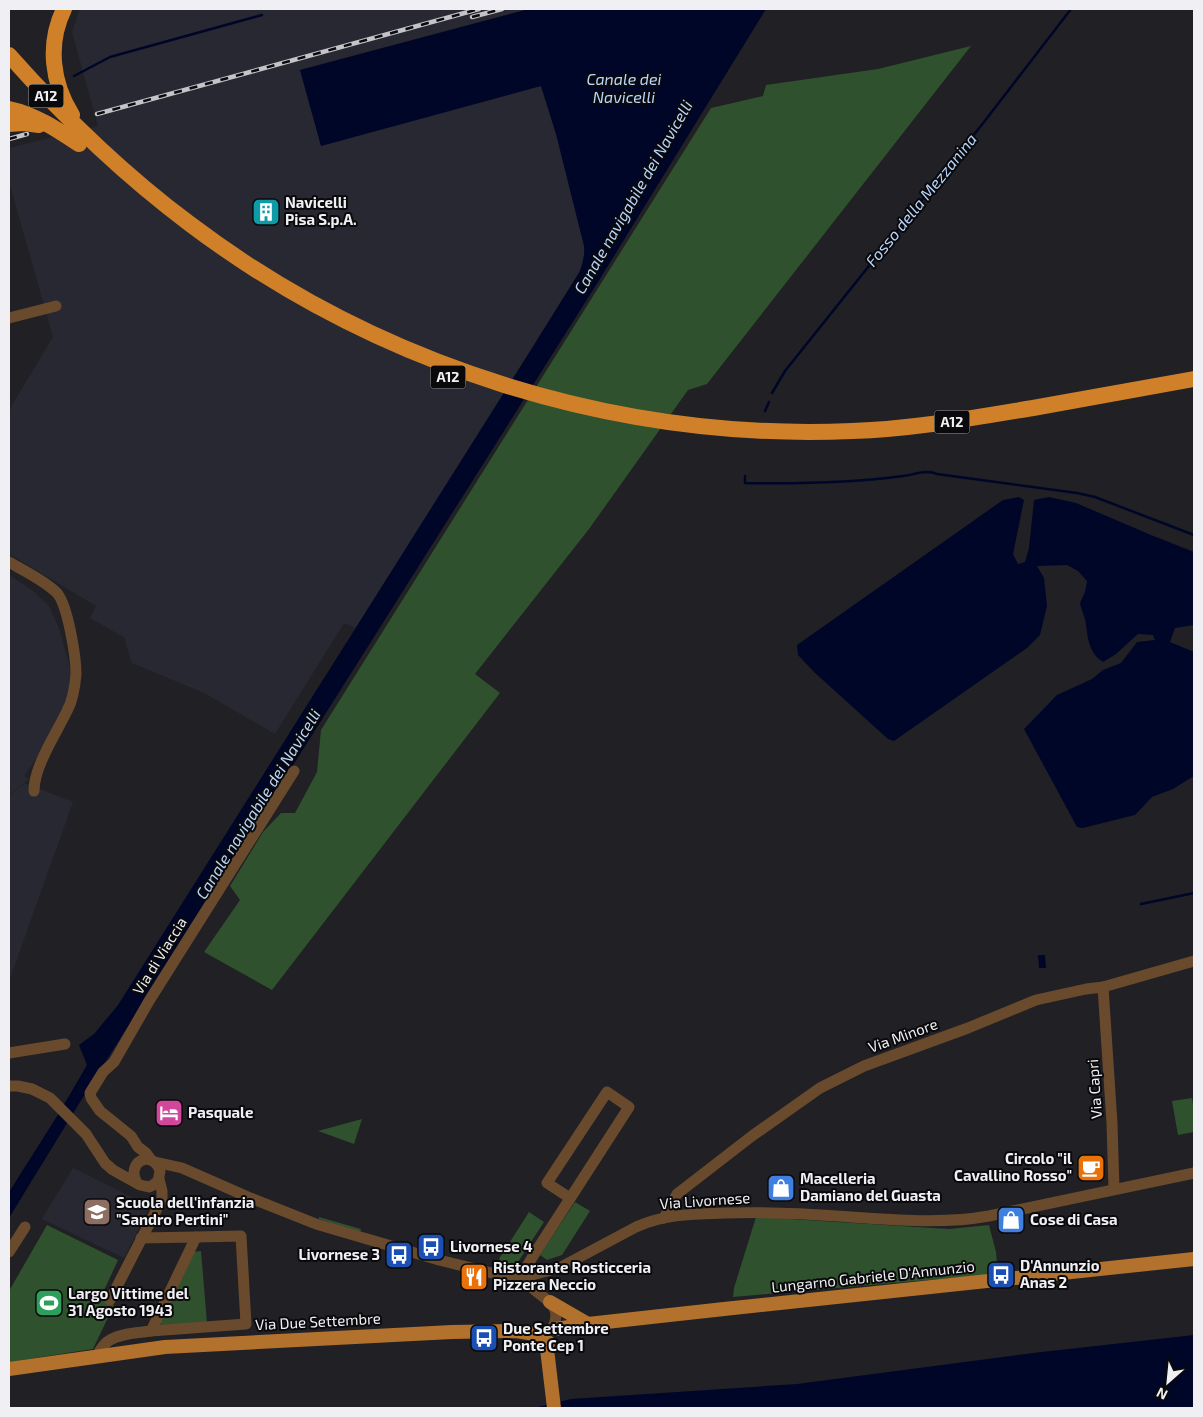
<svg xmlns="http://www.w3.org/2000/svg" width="1203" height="1417" viewBox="0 0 1203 1417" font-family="'Exo 2',sans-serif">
  <rect width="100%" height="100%" fill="#202025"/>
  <g fill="#282833">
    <path d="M80,9H529L300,70L321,146L541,86L556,134L584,246L585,252L580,271L356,628L344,623L275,734L204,693L132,663L126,645L125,638L90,618L96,606L9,554V410L53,337L9,182V148L98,126L72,32Z"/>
    <path d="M9,575L32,590L49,606L59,628L71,672L69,693L61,713L45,746L24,776L29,779L9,795Z"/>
    <path d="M25,783L73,802L9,981V796Z"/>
    <path d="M73,1168L150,1206L124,1258L42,1219Z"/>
  </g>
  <g fill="#2f512d">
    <path d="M971,46L707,384L688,390L589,529L475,674L500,693L272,990L204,952L240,900L230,886L263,832L281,813H295L317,772L321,730L711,108L763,96L766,85L878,69Z"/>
    <path d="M1192,1098L1194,1111V1132L1178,1135L1172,1101Z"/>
    <path d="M362,1119L354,1144L318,1131Z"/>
    <path d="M575,1202L590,1211L562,1255L547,1260L540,1255Z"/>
    <path d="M529,1212L544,1222L518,1262L521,1266L511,1269H501L503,1263L499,1259Z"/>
    <path d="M319,1217L361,1229L360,1232L319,1219Z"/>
    <path d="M756,1217L949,1229L989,1225L996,1252L998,1274L733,1297L734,1288Z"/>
    <path d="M47,1225L118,1260L101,1297L114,1305L93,1349L9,1362V1291Z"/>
    <path d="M201,1251L207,1323L161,1325L159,1322L193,1252Z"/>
  </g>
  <g fill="#000628">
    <path d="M529,9H766L598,282L177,949L80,1102L9,1218V1192L59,1113L87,1065L79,1045L94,1034L118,1005L529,353L580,271C583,262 585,254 584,246L556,134L541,86L321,146L300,70Z"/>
    <path d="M1019,497L1024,500L1013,554L1018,564L1025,562L1029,548L1034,500L1049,497L1076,503L1151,535L1194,552V625L1175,628L1170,642L1194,652V776L1173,789L1152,797L1135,815L1083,828L1077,827L1024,729L1057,695L1092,679L1103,670L1121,663L1137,642L1155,640L1153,635L1138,634L1116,654L1103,662C1087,652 1088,635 1085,619C1083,613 1081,608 1080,603L1085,592L1087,581L1078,571L1067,565L1037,566L1044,578L1047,606L1040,635L1027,648L894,741L888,739L814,672L798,655L797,645L1003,500Z"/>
    <path d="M1038,955H1045L1046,968H1039Z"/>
    <path d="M1194,1335V1408H534L571,1399L797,1384L1033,1353Z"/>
  </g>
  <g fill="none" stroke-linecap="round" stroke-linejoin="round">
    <g stroke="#000628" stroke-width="2.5">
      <path d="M74,76L110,57L262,15"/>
      <path d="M772,393L785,371L984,122L1071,9H1073"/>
      <path d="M765,411L769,402"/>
      <path d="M745,476V483C798,484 850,483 903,476C914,475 926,469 937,474L1077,493L1095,497L1194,535"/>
      <path d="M1141,904L1194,893"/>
    </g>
    <g stroke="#6a4a2c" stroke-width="11">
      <path d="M9,318L56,306"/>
      <path d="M9,562C24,571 44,580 57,593C68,606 76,657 76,674C75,687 73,700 67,711C56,734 34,766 34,791"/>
      <path d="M1103,987L1112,1123L1114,1189"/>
      <path d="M9,1053L65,1044"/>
      <path d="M9,1086H18L32,1089L50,1098L86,1134L105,1163L113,1170L140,1185L149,1187L153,1185L158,1181L160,1171C153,1149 125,1161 137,1183"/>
      <path d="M151,1160L146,1153L138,1147L131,1136L100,1111L91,1098L90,1093L103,1072L114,1062L149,1001L294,771"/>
      <path d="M155,1162L182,1168L248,1197L316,1224L439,1260L504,1276L520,1277L532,1275L561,1267L636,1227C664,1214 695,1214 726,1213C763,1212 800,1213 837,1216C888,1219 939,1225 989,1216L1194,1173"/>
      <path d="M664,1218L677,1194L752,1136L820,1088L864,1066L968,1028L1036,1000L1086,989L1103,987L1194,961"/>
      <path d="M9,1252L25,1227"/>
      <path d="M524,1276L525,1270L533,1256L629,1107L607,1092L547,1183L570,1198"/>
      <path d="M524,1276C532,1298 566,1299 553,1327"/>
      <path d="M110,1300L162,1199V1191L159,1179"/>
      <path d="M151,1331L246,1324L241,1236L196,1237"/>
      <path d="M97,1356C100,1350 104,1343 110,1340C121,1333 138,1333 151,1331L196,1237L141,1238"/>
    </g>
    <g stroke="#b2712c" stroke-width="14">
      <path d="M550,1302L588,1324"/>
      <path d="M556,1329L588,1324L724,1309L1194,1259"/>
      <path d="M548,1342L547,1349L554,1408"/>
      <path d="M9,1369L165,1347L452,1332L516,1331L541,1335"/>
    </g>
    <g stroke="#cf8028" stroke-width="16">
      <path d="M64,9C47,44 52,83 72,115"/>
      <path d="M9,55C64,117 123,174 190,224C378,366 616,441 852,431C913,429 973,418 1033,408C1087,398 1141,389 1194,379"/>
      <path d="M9,109C34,114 58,130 79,144"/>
      <path d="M9,124L24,123L39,125"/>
    </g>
    <defs>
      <g id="rail">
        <path d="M472,17L502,9"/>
        <path d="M97,114L479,9"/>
        <path d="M9,139L27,134"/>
      </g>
    </defs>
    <use href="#rail" stroke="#c3c3c8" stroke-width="4.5"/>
    <use href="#rail" stroke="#0a0a0c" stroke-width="2.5" stroke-dasharray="8" stroke-linecap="butt"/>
  </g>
  <defs>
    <symbol id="building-square" viewBox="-11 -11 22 22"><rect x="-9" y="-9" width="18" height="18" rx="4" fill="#0f9aa8" stroke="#0a0a0c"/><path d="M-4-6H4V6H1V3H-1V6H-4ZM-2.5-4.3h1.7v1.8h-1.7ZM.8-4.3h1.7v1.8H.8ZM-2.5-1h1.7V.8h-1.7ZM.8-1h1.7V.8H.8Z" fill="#fff"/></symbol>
    <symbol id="hotel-square" viewBox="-11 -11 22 22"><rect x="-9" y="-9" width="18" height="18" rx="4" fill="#d1479c" stroke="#0a0a0c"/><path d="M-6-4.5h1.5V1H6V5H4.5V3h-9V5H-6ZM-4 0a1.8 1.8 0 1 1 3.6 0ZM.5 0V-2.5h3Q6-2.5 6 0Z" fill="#fff"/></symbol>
    <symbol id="cafe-square" viewBox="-11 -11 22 22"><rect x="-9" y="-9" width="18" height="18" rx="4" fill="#e8710a" stroke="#0a0a0c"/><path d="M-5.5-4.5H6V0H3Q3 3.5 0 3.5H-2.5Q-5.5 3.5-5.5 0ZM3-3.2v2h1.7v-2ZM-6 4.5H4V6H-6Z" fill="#fff"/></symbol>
    <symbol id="shop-square" viewBox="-11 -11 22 22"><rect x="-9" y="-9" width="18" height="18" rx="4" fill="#3f7fe0" stroke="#0a0a0c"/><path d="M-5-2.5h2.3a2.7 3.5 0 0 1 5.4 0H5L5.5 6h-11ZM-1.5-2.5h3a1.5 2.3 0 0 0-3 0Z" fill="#fff"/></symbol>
    <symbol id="school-square" viewBox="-11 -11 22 22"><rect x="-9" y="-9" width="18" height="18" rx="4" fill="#8d6e63" stroke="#0a0a0c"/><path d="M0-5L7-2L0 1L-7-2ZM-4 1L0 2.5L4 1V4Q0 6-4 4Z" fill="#fff"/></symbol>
    <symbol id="bus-square" viewBox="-11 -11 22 22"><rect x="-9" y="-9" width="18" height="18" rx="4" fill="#1a4fb4" stroke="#0a0a0c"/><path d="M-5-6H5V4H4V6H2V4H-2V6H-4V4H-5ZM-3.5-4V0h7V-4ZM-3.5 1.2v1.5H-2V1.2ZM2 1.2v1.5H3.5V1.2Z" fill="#fff"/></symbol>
    <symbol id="restaurant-square" viewBox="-11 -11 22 22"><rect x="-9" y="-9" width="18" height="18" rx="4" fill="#e8710a" stroke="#0a0a0c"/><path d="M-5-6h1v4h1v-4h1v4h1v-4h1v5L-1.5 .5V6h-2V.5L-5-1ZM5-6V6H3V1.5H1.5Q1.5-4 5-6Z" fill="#fff"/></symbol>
    <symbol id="stadium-square" viewBox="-11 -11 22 22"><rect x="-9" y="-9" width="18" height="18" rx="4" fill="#2e9e5b" stroke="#0a0a0c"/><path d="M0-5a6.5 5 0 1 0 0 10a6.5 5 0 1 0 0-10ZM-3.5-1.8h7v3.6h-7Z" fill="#fff"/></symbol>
  </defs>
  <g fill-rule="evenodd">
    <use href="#building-square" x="250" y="196" width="32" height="32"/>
    <use href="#hotel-square" x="153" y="1097" width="32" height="32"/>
    <use href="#cafe-square" x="1075" y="1152" width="32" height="32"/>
    <use href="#shop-square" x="765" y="1172" width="32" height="32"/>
    <use href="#school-square" x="81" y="1196" width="32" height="32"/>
    <use href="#shop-square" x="995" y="1204" width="32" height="32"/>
    <use href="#bus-square" x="415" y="1231" width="32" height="32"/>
    <use href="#bus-square" x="383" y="1239" width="32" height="32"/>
    <use href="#bus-square" x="985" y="1259" width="32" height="32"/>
    <use href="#restaurant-square" x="458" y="1261" width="32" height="32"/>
    <use href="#stadium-square" x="33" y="1287" width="32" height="32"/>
    <use href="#bus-square" x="468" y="1322" width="32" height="32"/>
  </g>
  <g text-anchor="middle" stroke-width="4" stroke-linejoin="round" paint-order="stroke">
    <g fill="#0a0a0c" stroke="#ababae" stroke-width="1">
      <rect x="28.5" y="84.5" width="35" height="23" rx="4"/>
      <rect x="430.5" y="365.5" width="35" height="23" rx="4"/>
      <rect x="934.5" y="410.5" width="35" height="23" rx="4"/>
    </g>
    <g font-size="14" font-weight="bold" fill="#f0f0f4">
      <text x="46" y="101">A12</text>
      <text x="448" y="382">A12</text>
      <text x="952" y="427">A12</text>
    </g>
    <g font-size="15" font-weight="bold" fill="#f0f0f4" stroke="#0a0a0c" text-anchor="start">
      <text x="285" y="208">Navicelli<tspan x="285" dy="17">Pisa S.p.A.</tspan></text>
      <text x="188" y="1118">Pasquale</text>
      <text x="1072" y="1164" text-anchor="end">Circolo "il<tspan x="1072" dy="17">Cavallino Rosso"</tspan></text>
      <text x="800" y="1184">Macelleria<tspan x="800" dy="17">Damiano del Guasta</tspan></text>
      <text x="116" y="1208">Scuola dell'infanzia<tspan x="116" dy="17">"Sandro Pertini"</tspan></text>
      <text x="1030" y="1225">Cose di Casa</text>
      <text x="450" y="1252">Livornese 4</text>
      <text x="380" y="1260" text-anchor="end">Livornese 3</text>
      <text x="1020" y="1271">D'Annunzio<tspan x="1020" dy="17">Anas 2</tspan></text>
      <text x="493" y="1273">Ristorante Rosticceria<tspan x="493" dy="17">Pizzera Neccio</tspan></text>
      <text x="68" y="1299">Largo Vittime del<tspan x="68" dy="17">31 Agosto 1943</tspan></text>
      <text x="503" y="1334">Due Settembre<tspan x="503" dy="17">Ponte Cep 1</tspan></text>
    </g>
    <g font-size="15" fill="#f0f0f4" stroke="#0a0a0c">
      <text transform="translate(160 956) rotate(-58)" y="5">Via di Viaccia</text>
      <text transform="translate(903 1036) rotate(-20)" y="5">Via Minore</text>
      <text transform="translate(1095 1089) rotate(-94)" y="5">Via Capri</text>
      <text transform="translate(705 1201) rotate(-4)" y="5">Via Livornese</text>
      <text transform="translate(873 1277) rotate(-6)" y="5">Lungarno Gabriele D'Annunzio</text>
      <text transform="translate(318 1322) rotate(-3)" y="5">Via Due Settembre</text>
    </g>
    <g font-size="16" font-style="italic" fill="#b7d5fd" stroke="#0a0a0c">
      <text x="624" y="85">Canale dei<tspan x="624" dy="18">Navicelli</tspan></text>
      <text transform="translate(633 197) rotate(-60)" y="6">Canale navigabile dei Navicelli</text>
      <text transform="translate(921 200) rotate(-51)" y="6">Fosso della Mezzanina</text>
      <text transform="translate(258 804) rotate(-58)" y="6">Canale navigabile dei Navicelli</text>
    </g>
  </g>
  <rect width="1203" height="1417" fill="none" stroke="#f0f0f4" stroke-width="20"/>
  <g transform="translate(1168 1382) rotate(207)" stroke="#0a0a0c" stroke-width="4" paint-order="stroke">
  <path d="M0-4L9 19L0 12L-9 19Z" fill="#f0f0f4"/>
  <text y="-8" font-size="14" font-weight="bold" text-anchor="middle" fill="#f0f0f4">N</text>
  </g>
</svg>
